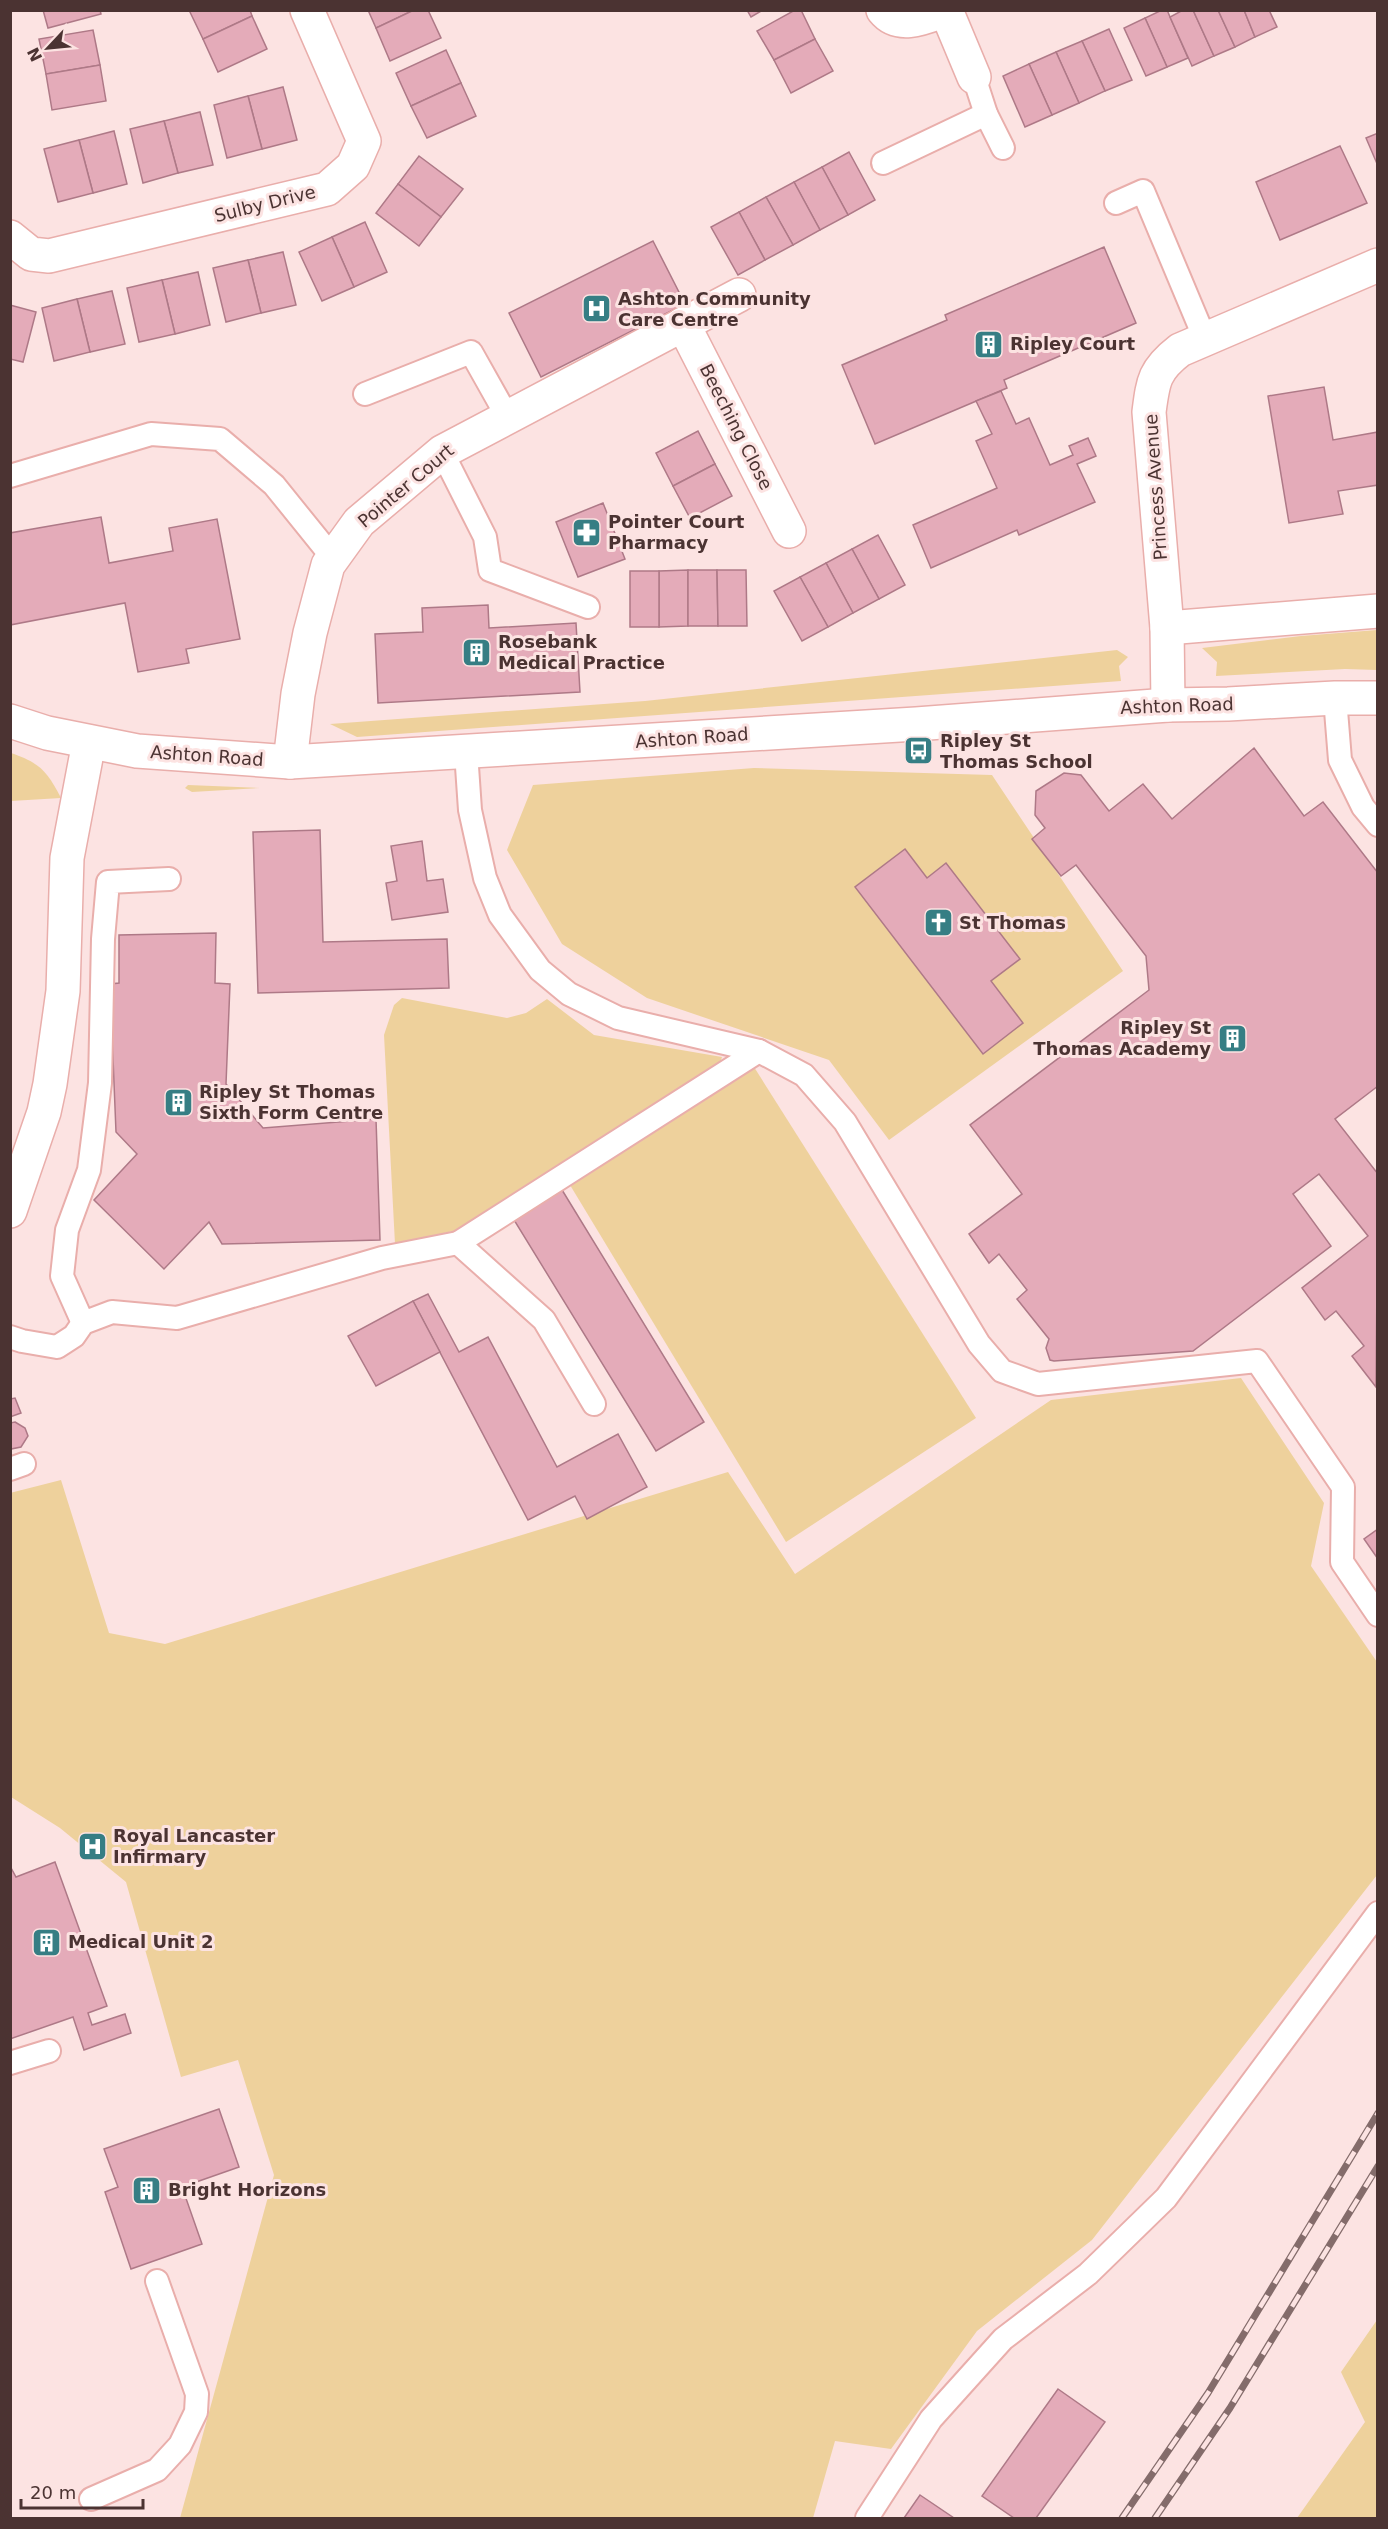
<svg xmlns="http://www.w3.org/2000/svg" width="1388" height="2529" viewBox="0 0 1388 2529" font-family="'DejaVu Sans',sans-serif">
  <rect width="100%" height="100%" fill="#fce3e2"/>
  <g fill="#eed19c">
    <path d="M1377,630V670L1345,669L1216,676L1217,662L1202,648L1301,636Z"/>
    <path d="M1117,650L1128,657L1119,666L1121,681L357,737L330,724L645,701Z"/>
    <path d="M11,753C40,763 47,771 61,798L11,801Z"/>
    <path d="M754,768L992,775L1123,971L889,1140L829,1060L647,998L562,944L507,850L533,785Z"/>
    <path d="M188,785L260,788L192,792L185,788Z"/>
    <path d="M402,998L507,1018L526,1013L547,999L594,1035L722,1057L718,1069L471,1227L395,1244L384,1035L394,1005Z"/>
    <path d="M754,1067L976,1418L786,1542L570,1185Z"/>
    <path d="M1241,1378L1324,1503L1311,1566L1377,1662V1875L1092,2240L977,2331L891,2449L835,2441L813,2518H180L274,2175L238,2060L181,2077L126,1882L60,1828L11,1797L10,1493L61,1480L109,1633L165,1644L728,1472L795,1574L1051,1400Z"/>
    <path d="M1377,2320V2518H1297L1365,2422L1341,2372Z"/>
  </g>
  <g fill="#e4abb9" stroke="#ae7987" stroke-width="1.5">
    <path d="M43,10H100L101,14L48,28Z"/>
    <path d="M189,10H250L252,16L203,39Z"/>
    <path d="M368,10H414L376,28Z"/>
    <path d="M414,10H428L441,38L390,61L376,28Z"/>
    <path d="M747,10H763L751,17Z"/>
    <path d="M795,10H801L815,39L774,60L757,31Z"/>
    <path d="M1162,10H1167L1188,58L1167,67L1145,18Z"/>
    <path d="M1183,10H1193L1214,56L1192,66L1170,17Z"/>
    <path d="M1193,10H1218L1235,47L1214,56Z"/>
    <path d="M1218,10H1244L1255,37L1235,47Z"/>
    <path d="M1244,10H1269L1277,27L1255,37Z"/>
    <path d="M252,16L267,49L218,72L203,39Z"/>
    <path d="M1145,18L1167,67L1146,76L1124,28Z"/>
    <path d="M1109,29L1132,80L1105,91L1082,41Z"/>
    <path d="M93,30L100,65L46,74L39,39Z"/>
    <path d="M815,39L833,71L791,93L774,60Z"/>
    <path d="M1082,41L1105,91L1079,103L1056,52Z"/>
    <path d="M446,50L461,83L411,106L396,73Z"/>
    <path d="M1056,52L1079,103L1052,115L1029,64Z"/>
    <path d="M1029,64L1052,115L1025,127L1003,76Z"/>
    <path d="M100,65L106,101L52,110L46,74Z"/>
    <path d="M461,83L476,116L427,138L411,106Z"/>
    <path d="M283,87L297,140L262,149L248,96Z"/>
    <path d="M248,96L262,149L227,158L214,105Z"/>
    <path d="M200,112L213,165L178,173L164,121Z"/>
    <path d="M164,121L178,173L143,183L130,129Z"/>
    <path d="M114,131L127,184L93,193L79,140Z"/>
    <path d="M1378,133V166L1366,138Z"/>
    <path d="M79,140L93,193L58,202L44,149Z"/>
    <path d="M1340,146L1367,203L1280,240L1256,182Z"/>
    <path d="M849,152L875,200L848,215L822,167Z"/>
    <path d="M419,156L463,189L441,217L398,184Z"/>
    <path d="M822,167L848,215L820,230L794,182Z"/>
    <path d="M794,182L820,230L793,245L766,197Z"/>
    <path d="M398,184L441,217L419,246L376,213Z"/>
    <path d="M766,197L793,245L765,260L739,212Z"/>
    <path d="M739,212L765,260L738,275L711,227Z"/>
    <path d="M365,222L387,272L354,287L332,237Z"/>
    <path d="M332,237L354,287L322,301L299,252Z"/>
    <path d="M653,241L685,304L541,377L509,313Z"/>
    <path d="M1104,247L1136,323L1004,380L1007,388L875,444L842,365L947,320L945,315Z"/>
    <path d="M283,252L296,305L261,313L248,260Z"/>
    <path d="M248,260L261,313L226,322L213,268Z"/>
    <path d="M198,272L210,325L175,334L162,280Z"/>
    <path d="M162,280L175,334L139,342L127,288Z"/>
    <path d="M112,291L125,344L90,352L77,299Z"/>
    <path d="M77,299L90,352L54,361L42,308Z"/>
    <path d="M10,305L36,312L23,362L10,359Z"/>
    <path d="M1324,387L1333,440L1378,432V485L1338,491L1343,514L1289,523L1268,396Z"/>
    <path d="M1001,391L1016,424L1029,418L1050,465L1073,455L1069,446L1088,438L1096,456L1077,464L1095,502L1019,535L1017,530L931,568L913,525L997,488L976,441L992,434L976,401Z"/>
    <path d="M698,431L715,464L673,486L656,453Z"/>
    <path d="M715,464L732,496L690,518L673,486Z"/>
    <path d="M603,503L625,559L578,577L556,522Z"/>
    <path d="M101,517L109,563L173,551L169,528L217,519L240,639L186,649L189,663L138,672L125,603L10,625V533Z"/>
    <path d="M878,535L905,585L879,599L852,549Z"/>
    <path d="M852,549L879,599L853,613L826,563Z"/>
    <path d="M826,563L853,613L828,627L800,577Z"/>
    <path d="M688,570V626L659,627V571Z"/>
    <path d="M688,570H717L718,626H688Z"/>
    <path d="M717,570H746L747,626H718Z"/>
    <rect x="630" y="571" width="29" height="56"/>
    <path d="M800,577L828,627L802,641L774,591Z"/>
    <path d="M488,605L489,628L576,623L580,692L378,703L375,634L423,632L422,608Z"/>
    <path d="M1254,748L1304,816L1323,802L1378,873V1086L1335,1119L1378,1174L1376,1387L1352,1356L1364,1346L1336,1311L1325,1320L1302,1288L1368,1236L1319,1174L1293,1194L1331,1246L1193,1351L1054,1361L1050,1360L1046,1348L1049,1339L1017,1299L1027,1290L999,1254L989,1263L969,1234L1022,1194L970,1125L1149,990L1146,956L1076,865L1061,876L1032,839L1045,828L1035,815L1036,791L1064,773L1081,775L1109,811L1143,784L1172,819Z"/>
    <path d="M320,830L323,942L447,939L449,988L258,993L253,832Z"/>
    <path d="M422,841L427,881L443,879L448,912L392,920L386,883L397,881L391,846Z"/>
    <path d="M905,849L927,878L946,863L1020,959L991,981L1023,1023L983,1054L855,887Z"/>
    <path d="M216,933L215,983L230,984L226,1084L263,1128L376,1119L380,1240L222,1244L209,1222L164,1269L94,1200L137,1154L116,1132L110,984L119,983V935Z"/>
    <path d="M559,1185L704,1422L656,1451L511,1215Z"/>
    <path d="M428,1294L459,1352L488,1337L557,1467L618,1434L647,1487L587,1519L575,1496L528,1520L413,1301Z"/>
    <path d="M413,1301L440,1352L376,1386L348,1336Z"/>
    <path d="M15,1398L21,1413L10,1417V1399Z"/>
    <path d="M15,1422L25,1428L28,1436L21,1447L11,1449L10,1423Z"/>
    <path d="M1378,1529V1559L1364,1539Z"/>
    <path d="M55,1862L107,2006L88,2013L92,2025L125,2014L131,2033L84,2050L73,2017L10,2039V1866L16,1877Z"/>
    <path d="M219,2109L239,2167L182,2187L202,2244L131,2269L105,2192L118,2187L104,2149Z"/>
    <path d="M1058,2389L1105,2422L1036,2518H1014L982,2496Z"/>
    <path d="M920,2495L954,2518H904Z"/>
  </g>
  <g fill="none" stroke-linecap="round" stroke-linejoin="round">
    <defs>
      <g id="service">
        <path d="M986,114L1003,148"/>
        <path d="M883,163L986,114L974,77"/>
        <path d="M1116,203L1143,191L1205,339"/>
        <path d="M365,394L471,352L507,416"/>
        <path d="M442,452L485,537L490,570L588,607"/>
        <path d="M10,476L151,434L220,439L274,485L333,558"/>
        <path d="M1335,698L1340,760L1363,807L1378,825"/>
        <path d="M466,752L470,810L485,878L500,915L540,970L569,994L618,1018L759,1051L804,1075L845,1122L979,1344L1002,1371L1038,1384L1257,1361L1343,1487L1342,1562L1378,1615"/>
        <path d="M458,1243L544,1320L594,1404"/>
        <path d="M83,1323L62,1276L67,1230L89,1170L100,1083L103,939L108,882L169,879"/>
        <path d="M10,1337L22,1341L57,1347L74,1336L83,1323L112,1312L177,1318L382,1258L458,1243L759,1051"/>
        <path d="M10,1469L24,1464"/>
        <path d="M10,2063L49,2051"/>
        <path d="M91,2499L157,2470L180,2445L196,2412L197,2394L157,2281"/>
        <path d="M867,2518L931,2419L1003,2339L1088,2274L1166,2198L1378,1913"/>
      </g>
      <g id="minor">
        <path d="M883,10C899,30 926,17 945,10"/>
        <path d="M946,10L974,77"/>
        <path d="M10,237L31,254L49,256L327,189L353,166L364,141L307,10"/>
        <path d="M683,324L789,531"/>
        <path d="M1167,628L1378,611"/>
        <path d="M1168,705L1167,628L1149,412C1153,381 1154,370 1180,350L1378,265"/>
        <path d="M290,762L298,694L310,633L328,565L359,522L442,452L739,295"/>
        <path d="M10,1211L44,1112L50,1084L63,991L67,858L89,742"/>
      </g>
      <path id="primary" d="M10,721L47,733L137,751L290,762L916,724L1168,705L1228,704L1335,698H1378"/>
    </defs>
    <use href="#service" stroke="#e9aeab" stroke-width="26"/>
    <use href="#minor" stroke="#e9aeab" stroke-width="36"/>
    <use href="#primary" stroke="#e9aeab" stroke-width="36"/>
    <use href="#service" stroke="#fff" stroke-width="22"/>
    <use href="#minor" stroke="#fff" stroke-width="33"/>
    <use href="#primary" stroke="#fff" stroke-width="33"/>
    <defs>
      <g id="rail">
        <path d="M1122,2518L1208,2393L1378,2113"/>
        <path d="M1155,2518L1230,2408L1378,2166"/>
      </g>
    </defs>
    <use href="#rail" stroke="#846c6b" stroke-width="7"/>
    <use href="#rail" stroke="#fce3e2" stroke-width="4.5" stroke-dasharray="14" stroke-linecap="butt"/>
  </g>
  <defs>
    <symbol id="hospital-square" viewBox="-11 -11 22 22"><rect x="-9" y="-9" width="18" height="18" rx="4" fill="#367e84" stroke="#fce3e2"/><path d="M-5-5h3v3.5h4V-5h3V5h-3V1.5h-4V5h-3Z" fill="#fff"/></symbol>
    <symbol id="building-square" viewBox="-11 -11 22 22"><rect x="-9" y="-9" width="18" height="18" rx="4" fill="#367e84" stroke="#fce3e2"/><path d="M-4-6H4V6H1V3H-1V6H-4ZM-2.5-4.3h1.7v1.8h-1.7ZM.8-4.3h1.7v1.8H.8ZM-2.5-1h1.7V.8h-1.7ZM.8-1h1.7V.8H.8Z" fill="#fff"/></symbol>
    <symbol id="pharmacy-square" viewBox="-11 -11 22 22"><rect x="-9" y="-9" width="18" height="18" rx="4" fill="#367e84" stroke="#fce3e2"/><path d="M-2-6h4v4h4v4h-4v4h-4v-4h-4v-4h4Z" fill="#fff"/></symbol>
    <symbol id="bus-square" viewBox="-11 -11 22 22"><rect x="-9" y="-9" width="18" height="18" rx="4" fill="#367e84" stroke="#fce3e2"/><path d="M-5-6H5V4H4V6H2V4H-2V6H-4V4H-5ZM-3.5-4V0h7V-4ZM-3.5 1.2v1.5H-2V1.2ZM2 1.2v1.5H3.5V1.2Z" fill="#fff"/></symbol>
    <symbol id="church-square" viewBox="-11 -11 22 22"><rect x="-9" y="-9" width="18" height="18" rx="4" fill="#367e84" stroke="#fce3e2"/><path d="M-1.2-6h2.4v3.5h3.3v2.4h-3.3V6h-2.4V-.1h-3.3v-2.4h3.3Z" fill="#fff"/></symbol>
  </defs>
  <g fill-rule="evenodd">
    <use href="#hospital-square" x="580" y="292" width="33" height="33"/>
    <use href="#building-square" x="972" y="328" width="33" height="33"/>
    <use href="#pharmacy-square" x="570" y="516" width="33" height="33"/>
    <use href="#building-square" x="460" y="636" width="33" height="33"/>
    <use href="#bus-square" x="902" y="734" width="33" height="33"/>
    <use href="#church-square" x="922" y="906" width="33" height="33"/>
    <use href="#building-square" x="1216" y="1022" width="33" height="33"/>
    <use href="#building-square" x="162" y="1086" width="33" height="33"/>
    <use href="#hospital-square" x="76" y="1830" width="33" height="33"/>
    <use href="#building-square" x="30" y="1926" width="33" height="33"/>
    <use href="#building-square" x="130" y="2174" width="33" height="33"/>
  </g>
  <g text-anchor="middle" stroke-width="6" stroke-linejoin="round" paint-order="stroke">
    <g font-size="18" fill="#4b3332" stroke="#fce3e2">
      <text transform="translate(265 204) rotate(-14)" y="6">Sulby Drive</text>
      <text transform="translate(736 427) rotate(63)" y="6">Beeching Close</text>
      <text transform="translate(406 486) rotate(-40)" y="6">Pointer Court</text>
      <text transform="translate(1156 487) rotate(-94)" y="6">Princess Avenue</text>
      <text transform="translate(1177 706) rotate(-2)" y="6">Ashton Road</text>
      <text transform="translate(692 738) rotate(-4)" y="6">Ashton Road</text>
      <text transform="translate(207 756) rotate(4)" y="6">Ashton Road</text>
    </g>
    <g font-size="18" font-weight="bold" fill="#4b3332" stroke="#fce3e2" text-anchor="start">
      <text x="618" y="305">Ashton Community<tspan x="618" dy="21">Care Centre</tspan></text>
      <text x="1010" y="350">Ripley Court</text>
      <text x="608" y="528">Pointer Court<tspan x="608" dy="21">Pharmacy</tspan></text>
      <text x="498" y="648">Rosebank<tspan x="498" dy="21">Medical Practice</tspan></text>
      <text x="940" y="747">Ripley St<tspan x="940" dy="21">Thomas School</tspan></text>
      <text x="959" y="929">St Thomas</text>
      <text x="1211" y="1034" text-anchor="end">Ripley St<tspan x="1211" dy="21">Thomas Academy</tspan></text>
      <text x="199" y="1098">Ripley St Thomas<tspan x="199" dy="21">Sixth Form Centre</tspan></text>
      <text x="113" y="1842">Royal Lancaster<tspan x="113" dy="21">Infirmary</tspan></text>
      <text x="68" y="1948">Medical Unit 2</text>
      <text x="168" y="2196">Bright Horizons</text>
    </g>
  </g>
  <rect width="1388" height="2529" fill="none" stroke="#4b3332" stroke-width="24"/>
  <g transform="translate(48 48) rotate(244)" stroke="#fce3e2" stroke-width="4.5" paint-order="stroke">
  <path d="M0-4.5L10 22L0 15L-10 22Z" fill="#4b3332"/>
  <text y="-9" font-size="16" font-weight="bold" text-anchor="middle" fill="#4b3332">N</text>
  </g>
  <path d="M21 2499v9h122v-9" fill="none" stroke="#4b3332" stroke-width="3"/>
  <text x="30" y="2499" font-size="18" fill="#4b3332" stroke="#fce3e2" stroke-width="4.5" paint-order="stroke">20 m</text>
</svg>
